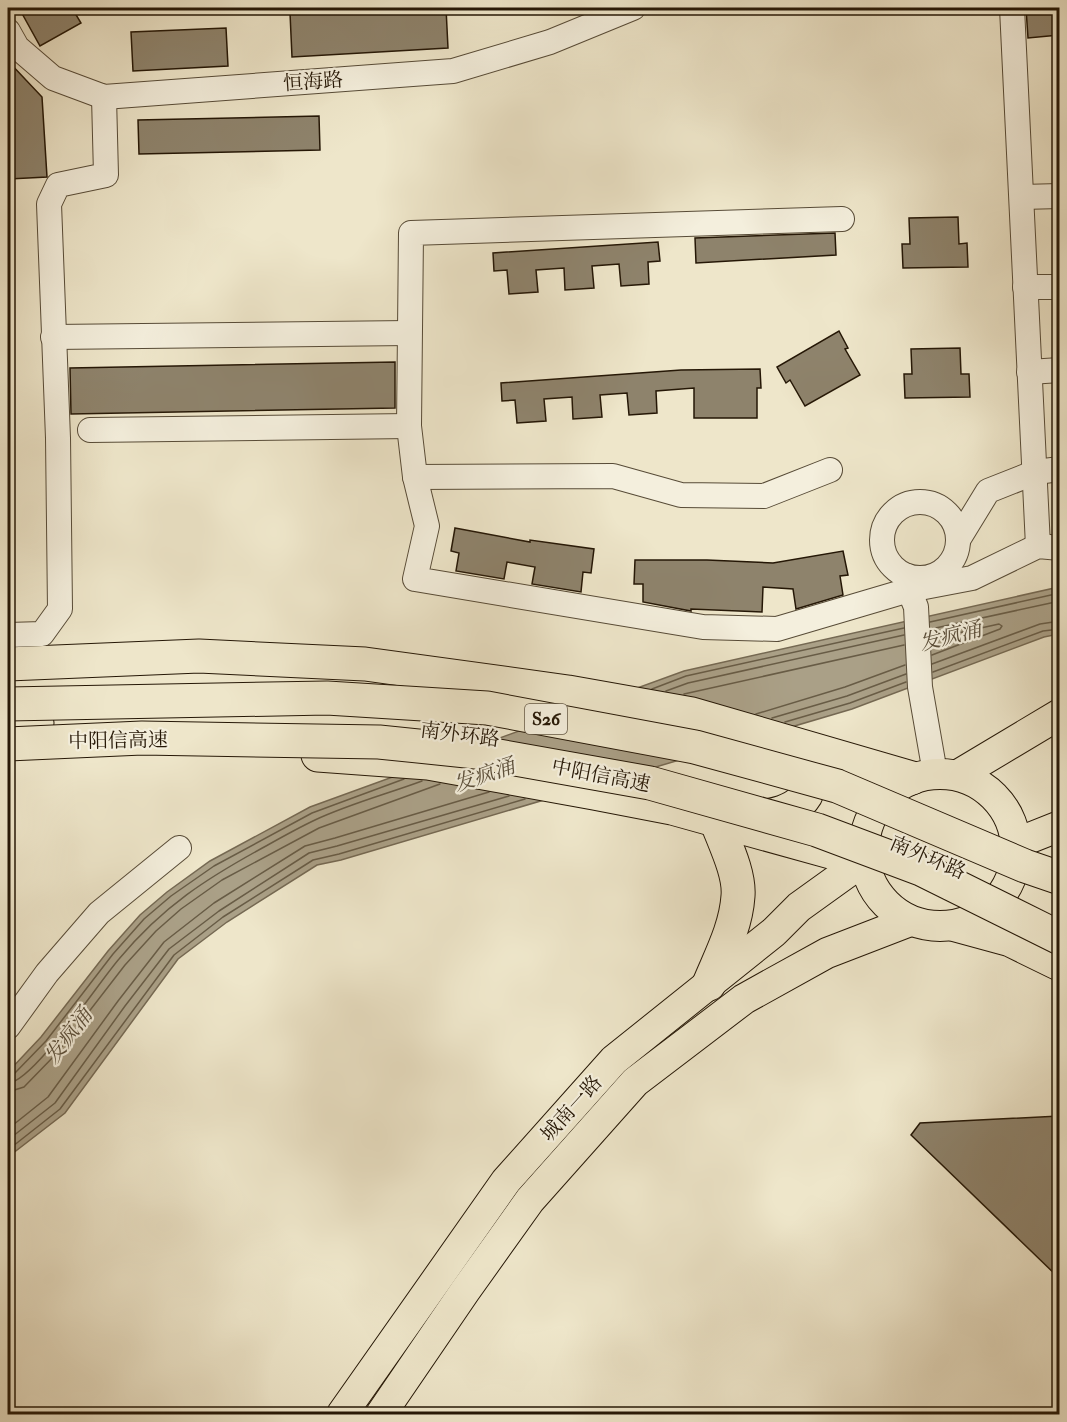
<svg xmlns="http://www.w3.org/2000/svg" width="1067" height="1422" viewBox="0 0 1067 1422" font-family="'IM FELL Double Pica','Noto Serif SC',serif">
  <rect width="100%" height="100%" fill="#eee6ca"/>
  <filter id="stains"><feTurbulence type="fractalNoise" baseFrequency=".00333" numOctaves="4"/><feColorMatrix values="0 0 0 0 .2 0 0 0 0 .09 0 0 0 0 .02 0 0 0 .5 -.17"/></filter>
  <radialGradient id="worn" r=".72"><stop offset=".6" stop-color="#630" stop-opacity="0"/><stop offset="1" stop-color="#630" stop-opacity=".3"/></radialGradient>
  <path fill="#aaa087" stroke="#756953" stroke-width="1.5" d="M1059,587V634L1044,637L852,709L341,860L317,865L227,922L178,959L65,1113L8,1157V1072L41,1037L108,951L140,915L167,892L210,861L310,807L684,671Z"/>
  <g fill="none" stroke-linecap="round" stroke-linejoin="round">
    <g stroke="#685c46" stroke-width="1.5">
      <path d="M930,622L1060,593"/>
      <path d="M931,629L1060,601"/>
      <path d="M931,639L999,624L1002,626L1000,629L932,655"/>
      <path d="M932,664L1040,624L1060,621"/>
      <path d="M933,672L1043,631L1060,629"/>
      <path d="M652,689L686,676L904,628"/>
      <path d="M666,691L688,683L904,635"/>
      <path d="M684,694L904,645"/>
      <path d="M756,714L845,687L905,665"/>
      <path d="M772,718L847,696L906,674"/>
      <path d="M785,722L850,703L906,682"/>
      <path d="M8,1076L14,1074L46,1041L113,954L144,919L171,896L214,866L312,813L404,779"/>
      <path d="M8,1083C33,1082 99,982 119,959C163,906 207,878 266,846C282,837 298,828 315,820C349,804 387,794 422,781"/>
      <path d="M8,1092L24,1087L57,1053L125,965L156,931L181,909L222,880L319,828L440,784"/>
      <path d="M8,1129L48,1097L118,1001L164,942L214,903L305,846L335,838L489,792"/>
      <path d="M8,1140L55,1103L125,1006L169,949L219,911L309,853L337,846L509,796"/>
      <path d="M8,1150L60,1109L174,955L223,917L313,860L339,854L525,799"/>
    </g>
  </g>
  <g fill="#8e836c" stroke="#251706" stroke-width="1.5">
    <path d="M19,8H72L81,23L40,46Z"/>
    <path d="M383,8H446L448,48L292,57L290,13Z"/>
    <path d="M1026,8H1059V35L1028,38Z"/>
    <path d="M226,28L228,66L133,71L131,32Z"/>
    <path d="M8,61L42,97L47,177L9,179Z"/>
    <path d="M319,116L320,150L139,154L138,120Z"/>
    <path d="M958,217L959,244L967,243L968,267L903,268L902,244H910L909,218Z"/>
    <path d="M835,233L836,255L696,263L695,238Z"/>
    <path d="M658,242L660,261L648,262L649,284L621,286L619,264L592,266L594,288L565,290L564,268L536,270L538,292L509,294L507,270L494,271L493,253Z"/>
    <path d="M839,331L848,348L845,349L860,375L805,406L790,380L786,383L777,367Z"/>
    <path d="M960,348L961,374H969L970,397L905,398L904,374H912L911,349Z"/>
    <path d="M395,362V408L71,414L70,368Z"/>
    <path d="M760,369L761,388H757V418H694V388L656,391L657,413L629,415L627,393L600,395L602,417L573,419L572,397L544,399L546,421L517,423L515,400L502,401L501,383L681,370Z"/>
    <path d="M455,528L530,542V540L594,549L591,573L583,572L581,592L532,584L535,567L507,562L504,579L456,571L459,553L451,551Z"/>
    <path d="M843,551L848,575L840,576L843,595L796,609L793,589L763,587L762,612L691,609V611L643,602V584H634L635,560H707L773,563Z"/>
    <path d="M1059,1116V1278L911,1135L920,1123Z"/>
  </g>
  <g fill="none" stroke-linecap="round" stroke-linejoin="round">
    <defs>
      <g id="minor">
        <path d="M1012,8L1038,546"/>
        <path d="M8,31L17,47L53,78L104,97L453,71L550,42L633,8"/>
        <path d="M1022,197L1060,196"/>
        <path d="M842,219L411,233L409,426L415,477L427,526L415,579L703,627L777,629L909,590L972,578L1038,546L1060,548"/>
        <path d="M1025,287H1060"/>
        <path d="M53,337L409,333"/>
        <path d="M1029,372L1060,370"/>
        <path d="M90,430L409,426"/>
        <path d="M415,477L613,476L681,495L764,496L830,470"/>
        <circle cx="920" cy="540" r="38"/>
        <path d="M958,540L988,491L1036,472L1060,469"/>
        <path d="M907,576L909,590L916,607L920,687L935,773"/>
        <path d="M8,635L42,634L60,609L58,438L49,204L58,185L106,175L104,97"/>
        <path d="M8,1027L47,973L99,913L179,848"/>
      </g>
      <g id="major">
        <circle cx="940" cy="850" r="76"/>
        <path d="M958,775L1060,714"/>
        <path d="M1017,843L1060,826"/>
        <path d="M954,926L1009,941L1060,966"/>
        <path d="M342,1414L506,1181L614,1060L774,932L799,907L863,861"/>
        <path d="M381,1414L465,1291L530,1200L635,1082L744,999L827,953L910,921"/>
      </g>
      <g id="highway">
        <path d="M8,664L199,656L365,664L568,692L692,714L912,778"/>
        <path d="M8,724L37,723"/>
        <path d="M318,755L428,763L594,793L672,808L863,861"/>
        <path d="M709,984C721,955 736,927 738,896C740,873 724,842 716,820C746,818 815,821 809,775C808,768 802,760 798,754"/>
      </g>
    </defs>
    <use href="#minor" stroke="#574b37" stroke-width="26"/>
    <use href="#major" stroke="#251706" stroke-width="32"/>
    <use href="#highway" stroke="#251706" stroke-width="35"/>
    <use href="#minor" stroke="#f4efdd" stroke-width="24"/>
    <use href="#major" stroke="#eee6ca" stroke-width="30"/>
    <use href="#highway" stroke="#eee6ca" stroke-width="33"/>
    <defs>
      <g id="highway-bridge">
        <path d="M8,704L327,698L487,708L695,747L837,786L1025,866L1060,878"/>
        <path d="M8,744L142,738L379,742L476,752L650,783L817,830L921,869L1060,938"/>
      </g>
    </defs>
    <use href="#highway-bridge" stroke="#251706" stroke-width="35" stroke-linecap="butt"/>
    <use href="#highway-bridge" stroke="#eee6ca" stroke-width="33"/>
  </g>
  <g text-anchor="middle" stroke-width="4.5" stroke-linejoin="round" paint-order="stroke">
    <rect fill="#f4efdd" stroke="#635846" stroke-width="1.5" x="525" y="704" width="42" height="30" rx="4.5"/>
    <g font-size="18" font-weight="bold" fill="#251706">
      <text x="546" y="725">S26</text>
    </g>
    <g font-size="20" fill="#251706" stroke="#f4efdd">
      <text transform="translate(313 81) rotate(-4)" y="7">恒海路</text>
      <text transform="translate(460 734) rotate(7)" y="7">南外环路</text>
      <text transform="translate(118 740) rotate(-1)" y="7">中阳信高速</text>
      <text transform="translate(601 775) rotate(11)" y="7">中阳信高速</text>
      <text transform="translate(928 857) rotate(23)" y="7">南外环路</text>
      <text transform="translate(571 1108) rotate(-48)" y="7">城南一路</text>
    </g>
    <g font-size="21" font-style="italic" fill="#5a4e3a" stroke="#f4efdd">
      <text transform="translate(950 636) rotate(-14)" y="7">发疯涌</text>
      <text transform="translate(484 775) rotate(-19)" y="7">发疯涌</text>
      <text transform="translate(68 1036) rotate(-53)" y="7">发疯涌</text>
    </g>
  </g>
  <rect width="1067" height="1422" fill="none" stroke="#eee6ca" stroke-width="30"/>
  <rect x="9" y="9" width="1049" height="1404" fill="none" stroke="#251706" stroke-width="3"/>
  <rect x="15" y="15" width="1037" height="1392" fill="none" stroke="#251706" stroke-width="1.5"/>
  <rect width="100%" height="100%" filter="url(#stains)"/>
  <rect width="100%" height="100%" fill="url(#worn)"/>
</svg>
